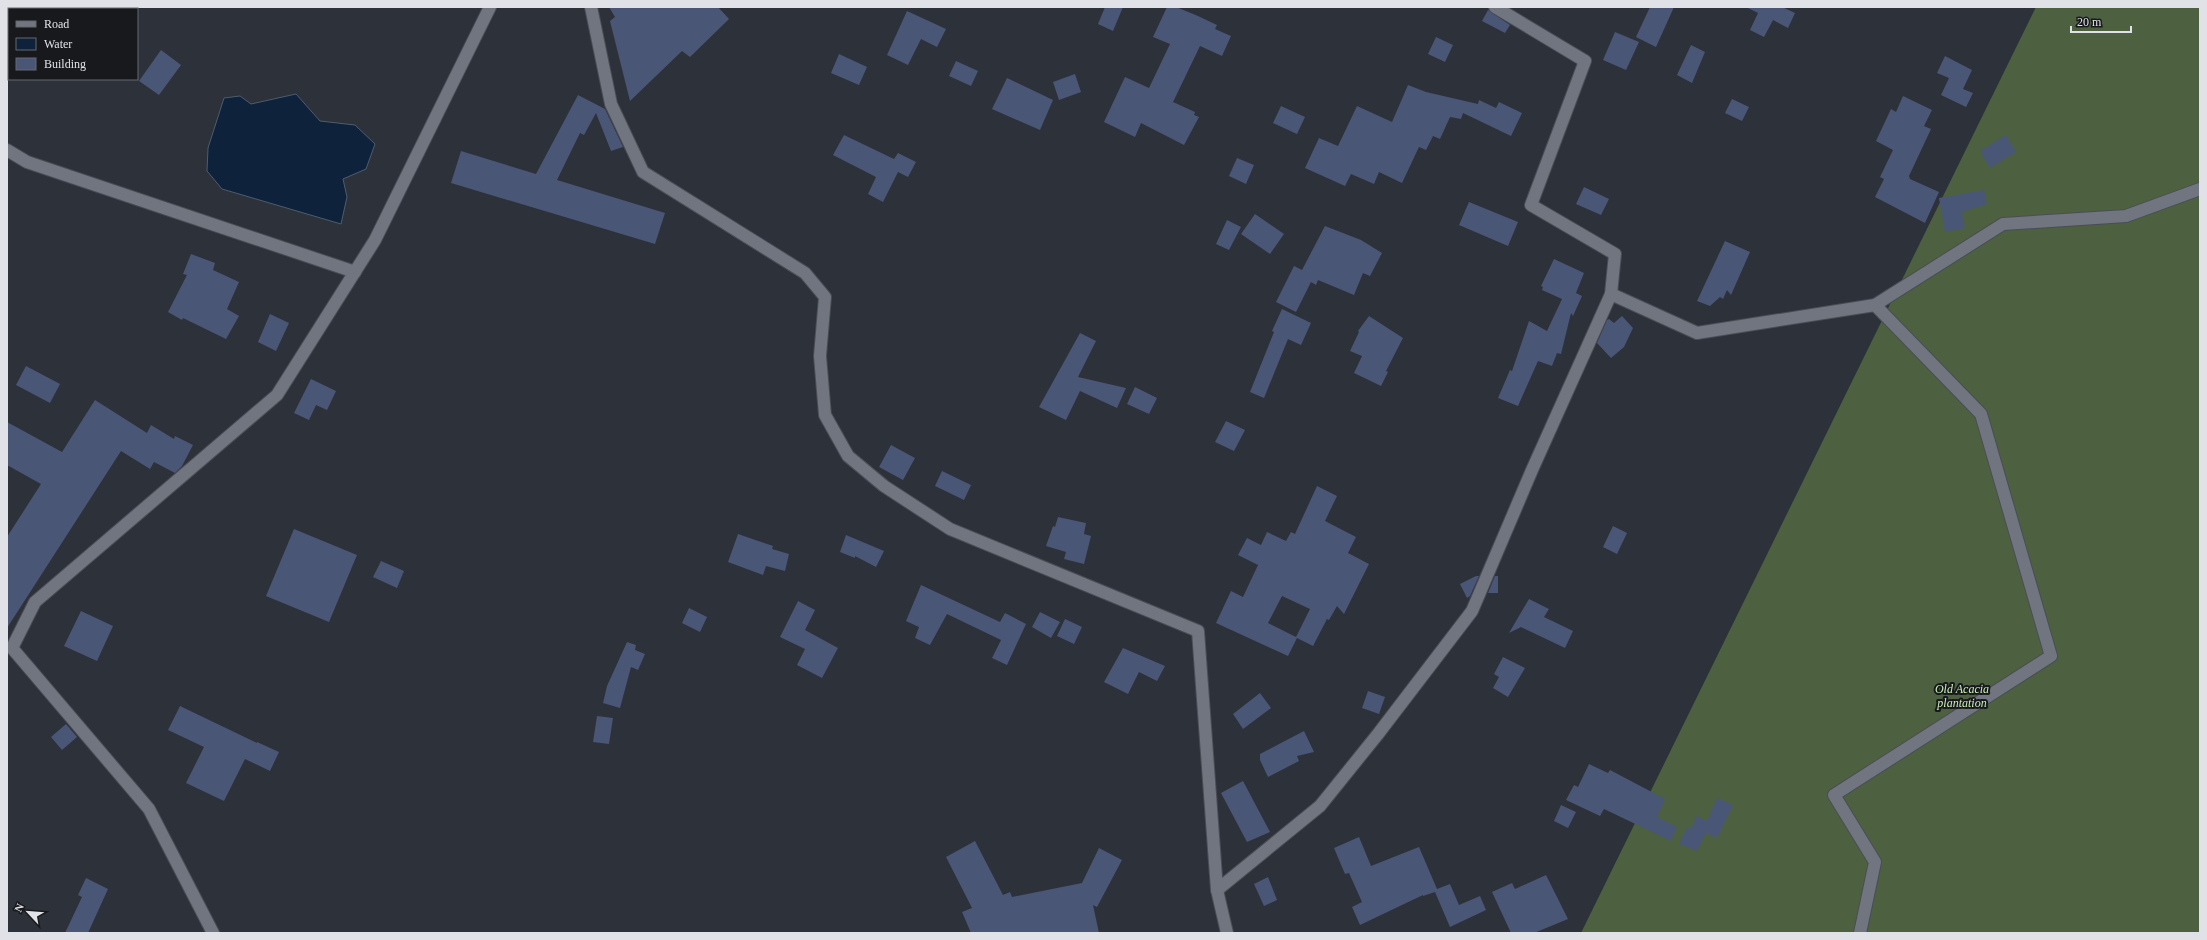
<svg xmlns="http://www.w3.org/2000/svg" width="2207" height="940" viewBox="0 0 2207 940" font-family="'Times New Roman',serif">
  <rect width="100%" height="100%" fill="#2d313a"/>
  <path fill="#4d6141" d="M2036,7H2200V933H1581Z"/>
  <path fill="#0f223b" stroke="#4e5c6f" d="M296,94L320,121L355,125L375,144L366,169L343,179L347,197L341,224L222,189L207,171L208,148L224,98L240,96L251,104Z"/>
  <g fill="#4a5676" fill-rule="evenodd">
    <path d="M609,7H718L729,19L690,57L682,51L630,101L610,21L615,17Z"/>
    <path d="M1105,7H1123L1113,31L1098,24Z"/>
    <path d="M1167,7H1176L1198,16L1217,25L1215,29L1231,36L1222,56L1200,46L1173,102L1195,112L1194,115L1199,117L1184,145L1141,123L1135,137L1104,122L1125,77L1149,88L1170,44L1153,37Z"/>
    <path d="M1650,7H1674L1656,47L1636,37Z"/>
    <path d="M1746,7H1782L1795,13L1788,28L1773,20L1764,37L1750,30L1758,13Z"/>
    <path d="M1488,10L1510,25L1505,33L1482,21Z"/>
    <path d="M907,11L946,29L937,47L921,39L908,65L887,55Z"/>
    <path d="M1615,32L1639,42L1626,70L1603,60Z"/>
    <path d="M1436,37L1453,45L1445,62L1428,54Z"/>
    <path d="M1691,45L1705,52L1692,83L1677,75Z"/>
    <path d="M161,50L181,65L159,95L139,81Z"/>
    <path d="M839,54L867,67L859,85L831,73Z"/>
    <path d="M1945,56L1972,70L1963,89L1973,93L1966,107L1941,95L1949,78L1937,73Z"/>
    <path d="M956,61L978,71L971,86L949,76Z"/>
    <path d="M1075,74L1081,92L1059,100L1053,82Z"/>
    <path d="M1007,78L1053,100L1040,130L992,109Z"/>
    <path d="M1408,85L1426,92L1478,104L1479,100L1496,108L1499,102L1522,113L1511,136L1463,113L1461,119L1450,117L1440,139L1433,136L1426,150L1419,147L1402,183L1379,172L1374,184L1351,174L1345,186L1305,168L1319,138L1338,146L1357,106L1392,122Z"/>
    <path d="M578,95L605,109L623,147L611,151L596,113L584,135L580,133L557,180L665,213L655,244L451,183L461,151L536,174Z"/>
    <path d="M1903,96L1932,110L1924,126L1931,129L1909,176L1910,179L1939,192L1925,223L1875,197L1884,179L1880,177L1893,150L1876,141L1891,109L1896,112Z"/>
    <path d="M1732,99L1749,107L1742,121L1725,113Z"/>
    <path d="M1281,106L1305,117L1297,134L1273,123Z"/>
    <path d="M844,135L894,159L898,153L916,162L908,177L898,172L883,202L868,194L876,177L833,155Z"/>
    <path d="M2006,135L2016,152L1990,168L1980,151Z"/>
    <path d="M1237,158L1254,165L1246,184L1229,176Z"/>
    <path d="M1584,187L1609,199L1601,215L1576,204Z"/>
    <path d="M1984,190L1987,204L1962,212L1965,228L1945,232L1939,198Z"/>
    <path d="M1469,202L1518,222L1508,246L1459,225Z"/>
    <path d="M1255,214L1284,234L1270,254L1241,234Z"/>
    <path d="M1227,220L1241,227L1229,250L1216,244Z"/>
    <path d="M1325,226L1361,240L1382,253L1370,276L1363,273L1354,295L1318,280L1316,285L1311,282L1296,312L1276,302L1294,266L1302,270Z"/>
    <path d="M1725,241L1750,252L1731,295L1727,290L1723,299L1720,297L1710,306L1697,301Z"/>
    <path d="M191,254L215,263L213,270L239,282L227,309L239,316L226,339L183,318L182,320L168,312L187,275L183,274Z"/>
    <path d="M1554,259L1584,273L1576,293L1582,296L1573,316L1571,313L1561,354L1557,353L1552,366L1538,361L1518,406L1498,398L1510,370L1512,371L1529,321L1547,331L1562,299L1542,290L1543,287L1541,286Z"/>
    <path d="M1282,309L1311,323L1301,345L1288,339L1264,398L1250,392L1274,332L1272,331Z"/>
    <path d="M270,314L289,323L276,351L258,342Z"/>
    <path d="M1369,316L1403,338L1386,371L1388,372L1381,386L1354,373L1362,356L1350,351L1359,332L1358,331Z"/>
    <path d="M1622,316L1633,328L1624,347L1611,358L1597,343L1607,320L1609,319L1614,323Z"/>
    <path d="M1080,333L1096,341L1078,377L1126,388L1117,408L1080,391L1066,420L1039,407Z"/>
    <path d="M26,366L60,384L50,403L16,385Z"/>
    <path d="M311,379L336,391L327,410L316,405L309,420L294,413Z"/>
    <path d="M1135,387L1157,398L1149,414L1127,404Z"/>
    <path d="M95,400L147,433L151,425L174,439L175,436L193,445L182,466L175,473L154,462L150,469L121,451L7,628V537L41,484L7,465V422L62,452Z"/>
    <path d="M1226,421L1245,430L1234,451L1215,442Z"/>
    <path d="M891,445L915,458L903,480L879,467Z"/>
    <path d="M942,471L971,485L964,500L935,486Z"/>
    <path d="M1317,486L1337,496L1325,521L1356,537L1348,553L1369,564L1344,614L1337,606L1329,620L1327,619L1313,646L1297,638L1288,656L1216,623L1231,591L1243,597L1258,565L1238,555L1247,538L1261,545L1267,532L1286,541L1291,532L1295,534ZM1282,596L1310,609L1296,637L1268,623Z"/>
    <path d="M1058,517L1086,523L1084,534L1091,536L1084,564L1064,559L1066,552L1046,546L1053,526L1055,527Z"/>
    <path d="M1613,526L1627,533L1617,554L1603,547Z"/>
    <path d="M294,529L357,555L329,622L266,596Z"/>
    <path d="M738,534L773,546L772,549L789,554L785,571L766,566L763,575L728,562Z"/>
    <path d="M846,535L884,551L876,567L855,556V558L840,552Z"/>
    <path d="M381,561L404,571L397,588L373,577Z"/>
    <path d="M1476,576H1479L1470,596L1467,598L1460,584Z"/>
    <path d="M1495,576H1498V593H1488Z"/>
    <path d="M921,585L1000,622L1005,613L1026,624L1007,665L992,658L1001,640L947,614L930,645L915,638L919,627L906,621Z"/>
    <path d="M1529,599L1549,609L1544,617L1573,631L1565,648L1521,627L1509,633Z"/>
    <path d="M798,601L815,610L805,630L838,648L822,678L797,665L805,649L780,637Z"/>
    <path d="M689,608L707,617L700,632L682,623Z"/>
    <path d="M81,611L113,626L97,661L64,646Z"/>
    <path d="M1040,612L1060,622L1051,638L1032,627Z"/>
    <path d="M1065,619L1082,627L1074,644L1057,636Z"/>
    <path d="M627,642L636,645L635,650L645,654L638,670L631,667L620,708L603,703L607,686Z"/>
    <path d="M1123,648L1165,666L1157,681L1139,672L1128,694L1104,682Z"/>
    <path d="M1503,657L1525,668L1508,697L1493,688L1499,677L1494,674Z"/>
    <path d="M1368,691L1385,697L1379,714L1362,708Z"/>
    <path d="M1260,693L1271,708L1243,729L1233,714Z"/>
    <path d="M180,706L257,743V742L279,752L270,771L245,759L224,801L186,783L204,747L168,730Z"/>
    <path d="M597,716L613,718L609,744L593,742Z"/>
    <path d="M66,724L77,737L62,750L51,737Z"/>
    <path d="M1304,731L1314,752L1297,756L1299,761L1268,777L1260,760V754Z"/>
    <path d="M1589,764L1608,773L1610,770L1665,799L1657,817L1677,827L1671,841L1604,809L1600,816L1566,800L1574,785L1578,787Z"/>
    <path d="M1243,781L1270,832L1247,842L1221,793Z"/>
    <path d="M1717,798L1733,805L1717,838L1706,833L1697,851L1679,844L1687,827L1691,829L1696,816L1707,821Z"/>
    <path d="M1561,805L1576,812L1568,828L1554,821Z"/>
    <path d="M1359,837L1371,866L1419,847L1437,889L1450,884L1459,905L1480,896L1486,910L1450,927L1435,892L1423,896V895L1360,925L1352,907L1362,902L1349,873L1345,874L1334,848Z"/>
    <path d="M975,841L1003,895L1010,892L1012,897L1082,883L1099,848L1122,860L1097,907L1093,905L1099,933H971L962,912L972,908L946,857Z"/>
    <path d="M1546,875L1568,919L1534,933H1511L1492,892L1512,883L1515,889Z"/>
    <path d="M1268,877L1277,900L1264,906L1254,884Z"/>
    <path d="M86,878L108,889L88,933H65L82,897L78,895Z"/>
  </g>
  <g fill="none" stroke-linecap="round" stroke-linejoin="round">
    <defs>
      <g id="street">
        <path d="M591,7L611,104L643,172L805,273L825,297L820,356L825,415L848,456L884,486L950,529L1198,631L1217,890L1227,933"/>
        <path d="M1495,7L1585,61L1531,205L1615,254L1611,294"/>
        <path d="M7,150L27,162L355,272"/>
        <path d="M1217,890L1320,806L1378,734L1472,611L1532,470L1611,294L1697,333L1875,305L2003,224L2126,216L2200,189"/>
        <path d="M213,933L149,809L12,648L35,602L277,395L375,240L490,7"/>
        <path d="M1860,933L1875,862L1834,795L2051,656L1981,414L1875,305"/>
      </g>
    </defs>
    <use href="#street" stroke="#4b4d55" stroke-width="14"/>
    <use href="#street" stroke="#717580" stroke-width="12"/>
  </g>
  <g text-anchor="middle" stroke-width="4" stroke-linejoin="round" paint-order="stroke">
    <g font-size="12" font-style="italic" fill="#caeeb5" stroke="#17191d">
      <text x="1962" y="693">Old Acacia<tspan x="1962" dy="14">plantation</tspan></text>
    </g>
  </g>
  <rect width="2207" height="940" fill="none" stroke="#e0e2e8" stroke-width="16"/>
  <rect x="8" y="8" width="130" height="72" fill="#17191d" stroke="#67696e"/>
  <rect x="16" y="21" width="20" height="6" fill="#717580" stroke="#67696e"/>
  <text x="44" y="28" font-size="12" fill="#e0e2e8">Road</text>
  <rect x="16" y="38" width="20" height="12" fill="#0f223b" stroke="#67696e"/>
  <text x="44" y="48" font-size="12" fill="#e0e2e8">Water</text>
  <rect x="16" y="58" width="20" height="12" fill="#4a5676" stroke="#67696e"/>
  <text x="44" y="68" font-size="12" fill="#e0e2e8">Building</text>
  <g transform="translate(28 912) rotate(296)" stroke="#17191d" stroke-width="3" paint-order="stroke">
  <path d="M0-3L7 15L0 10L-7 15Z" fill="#e0e2e8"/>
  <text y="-6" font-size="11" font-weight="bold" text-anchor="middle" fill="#e0e2e8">N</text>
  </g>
  <path d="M2071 26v6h60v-6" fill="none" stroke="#e0e2e8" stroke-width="2"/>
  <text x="2077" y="26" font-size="12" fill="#e0e2e8" stroke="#17191d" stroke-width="3" paint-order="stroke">20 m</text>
</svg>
